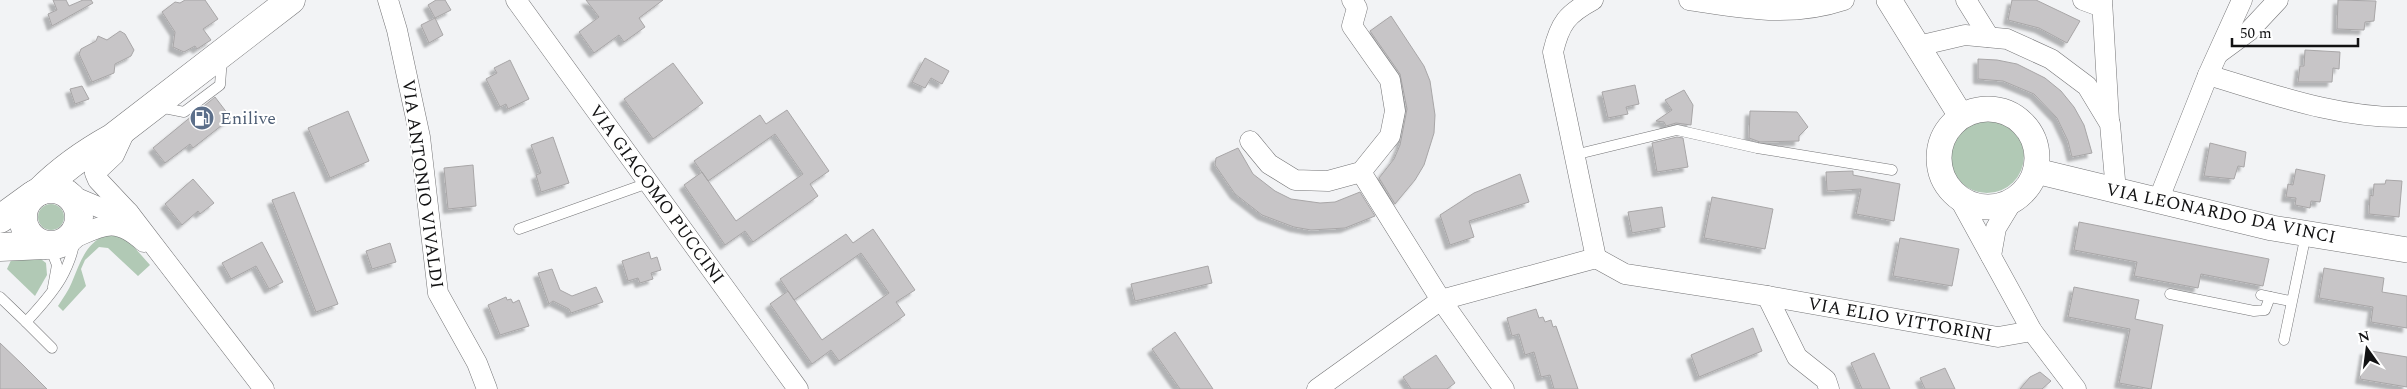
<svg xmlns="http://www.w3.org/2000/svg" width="2407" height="389" viewBox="0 0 2407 389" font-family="Spectral,serif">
  <defs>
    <filter id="shadow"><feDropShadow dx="-4.5" dy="4.5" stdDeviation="1" flood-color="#0004"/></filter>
  </defs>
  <rect width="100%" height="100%" fill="#f2f3f5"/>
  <g fill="#b1c9b5">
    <circle cx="1987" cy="156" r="37"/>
    <circle cx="51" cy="217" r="13"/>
    <path d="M107,234L126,238L150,265L138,276L108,248L99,247L85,260L81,269L86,286L63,311L58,306C63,298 69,290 72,282C81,261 85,244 107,234Z"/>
    <path d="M14,254L37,256L46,263L47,275L35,296L7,269Z"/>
  </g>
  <g fill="#c7c5c7" stroke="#a8a6a7" filter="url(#shadow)">
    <path d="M53,0H66L69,6L83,0H91L93,3L52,26L48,14L57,10Z"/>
    <path d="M185,0H205L218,19L203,29L211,40L197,49L195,46L184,52L173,47L175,32L162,12L175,2L180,3Z"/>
    <path d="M436,0H445L451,10L435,18L443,35L429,43L421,25L435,18L428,5Z"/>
    <path d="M586,0H663L639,18L645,27L624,42L619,35L594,53L579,32L599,17Z"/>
    <path d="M2012,0H2036L2080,21L2067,43L2039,28L2008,20Z"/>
    <path d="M2338,0L2376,1L2374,21L2365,22L2364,30L2337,29Z"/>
    <path d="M1391,16L1424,66L1430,81L1435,115L1434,133L1424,165L1415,180L1395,204L1379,178L1394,159L1400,145L1407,109L1400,74L1370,31Z"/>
    <path d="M120,31L125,34L134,50L131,56L115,64L114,73L92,82L79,54L81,49L96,41L98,36L107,40Z"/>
    <path d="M2305,50L2340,52L2339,69L2333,68L2332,82H2298L2300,66H2304Z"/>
    <path d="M925,58L949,71L942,84L931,78L925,88L912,82Z"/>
    <path d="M1978,59L1997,60L2017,64L2045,78L2061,91L2074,107L2084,125L2092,153L2072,157L2068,141L2057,118L2034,94L2003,81L1978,79Z"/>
    <path d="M510,60L529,99L508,109L506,104L500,107L486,79L497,73L494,68Z"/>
    <path d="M673,63L703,103L653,139L624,99Z"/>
    <path d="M1635,85L1639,104L1626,107L1628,114L1608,118L1602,92Z"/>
    <path d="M82,86L89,99L75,104L70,89Z"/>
    <path d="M1684,90L1693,105L1691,125L1676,123L1666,126L1664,122L1656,121L1672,110L1665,100Z"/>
    <path d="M215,97L231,118L193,148L190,144L165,163L153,148Z"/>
    <path d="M787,110L829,171L810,184L818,196L753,242L745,231L725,245L684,185L702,172L736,221L803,174L775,134L708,181L694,161L760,115L766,124Z"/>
    <path d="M348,111L369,161L330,178L308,128Z"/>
    <path d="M1750,111L1797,112L1808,127L1799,136V141L1760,142L1749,138Z"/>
    <path d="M553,137L569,183L541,192L536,175L541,173L531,145Z"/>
    <path d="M1677,137L1683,138L1688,167L1657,172L1652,143Z"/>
    <path d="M2210,143L2246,152L2244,167L2238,166L2234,179L2204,176Z"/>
    <path d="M1238,148L1253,174L1275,191L1291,199L1320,203L1335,202L1360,192L1375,216L1345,228L1311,230L1294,227L1262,215L1235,194L1215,165L1216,158Z"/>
    <path d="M473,165L476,206L448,209L444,168Z"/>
    <path d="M2296,169L2325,175L2320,202L2311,201L2310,208L2295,205L2296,198L2286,197L2288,184L2293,185Z"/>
    <path d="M1853,171V175L1900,184L1894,221L1856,214L1861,189L1827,191L1826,172Z"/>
    <path d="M1520,174L1529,202L1469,221L1474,237L1450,245L1440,215L1474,193Z"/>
    <path d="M193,179L214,203L200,214L198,211L182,225L165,204Z"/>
    <path d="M2386,180L2402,181L2399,217L2369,214L2370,195L2373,196L2374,184H2385Z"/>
    <path d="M294,192L338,304L316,312L272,200Z"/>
    <path d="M1712,197L1773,209L1765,249L1704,238Z"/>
    <path d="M1662,207L1665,227L1632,233L1628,212Z"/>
    <path d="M2079,222L2269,259L2263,286L2201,274L2198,288L2134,276L2137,262L2074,250Z"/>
    <path d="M873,229L915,290L896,302L905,315L839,361L831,350L812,364L770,304L788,291L822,340L889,293L861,253L794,300L780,279L846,234L853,243Z"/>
    <path d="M1900,238L1959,249L1952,286L1893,276Z"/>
    <path d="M262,242L283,282L269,289L256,266L231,279L222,263Z"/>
    <path d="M390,243L396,262L372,269L366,251Z"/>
    <path d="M649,252L651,259L657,257L661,270L651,273L653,279L640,283L638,278L628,281L622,261Z"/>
    <path d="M1208,266L1212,283L1135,301L1131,284Z"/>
    <path d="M2324,268L2384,278L2382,292L2407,296V328L2371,322L2373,307L2319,298Z"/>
    <path d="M552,269L560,290L572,296L596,287L603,302L571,313L569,309L553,301L549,304L538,273Z"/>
    <path d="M2074,287L2139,300L2135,319L2163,325L2151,389L2119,383L2130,329L2068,317Z"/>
    <path d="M506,297L507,300L511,299L513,303L519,300L529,326L500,335L488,305Z"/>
    <path d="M1536,309L1539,318L1543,317L1545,322L1551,320L1553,327L1556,326L1578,389H1554L1550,375L1541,377L1534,352L1525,355L1519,334L1512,336L1507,318Z"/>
    <path d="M1753,328L1762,351L1699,377L1691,355Z"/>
    <path d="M1175,332L1213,389H1180L1152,349Z"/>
    <path d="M0,343L23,365L47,389H0Z"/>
    <path d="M2365,350L2407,357V387L2360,379Z"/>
    <path d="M1874,353L1890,389H1862L1851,363Z"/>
    <path d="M1436,355L1455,383L1447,389H1411L1403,377Z"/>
    <path d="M1945,368L1955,389H1925L1920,378Z"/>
    <path d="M2040,372L2051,381L2042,389H2020L2030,377Z"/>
  </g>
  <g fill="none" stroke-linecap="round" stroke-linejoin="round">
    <defs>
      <g id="service">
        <path d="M159,107L184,112L220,85L222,58"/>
        <path d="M1574,155L1677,130L1757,148L1892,170"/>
        <path d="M519,229L648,183"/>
        <path d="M49,245L57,265L53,287"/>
        <path d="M2170,294L2254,311L2265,310L2270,297"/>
        <path d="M2261,295L2290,301"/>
        <path d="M0,297L26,322"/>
        <path d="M2284,340L2306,234"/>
        <path d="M52,348L26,322C56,290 72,270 78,225"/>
      </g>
      <g id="minor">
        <path d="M388,0L397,30L420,137L438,293L477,363L487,389"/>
        <path d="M516,0L798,389"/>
        <path d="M1593,0C1567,14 1560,23 1553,52L1596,258"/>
        <path d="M1689,0C1744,8 1790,18 1844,0"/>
        <path d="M1966,0L1989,37"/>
        <path d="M2083,0L2102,7"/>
        <path d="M2102,0L2109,120"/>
        <path d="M1918,46L1965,35L2007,39L2051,59L2087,86L2110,124L2116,191"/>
        <path d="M2219,53L2249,31L2278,0"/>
        <path d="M2208,75C2272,94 2339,119 2407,117"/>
        <path d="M127,127L114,155L95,173L98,180L129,213"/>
        <path d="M1250,141L1269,164L1295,180L1328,181L1361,172L1390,136L1395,111L1390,80L1352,26L1357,8L1352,0"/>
        <path d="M1361,172L1441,300L1504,389"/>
        <path d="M65,193L103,209L129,213L264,389"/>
        <path d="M1959,198L2032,331L2076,389"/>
        <path d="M2158,201L2208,75L2242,0"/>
        <path d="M67,241C101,227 113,214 144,242"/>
        <path d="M1991,256L1996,228L2013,200"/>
        <path d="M1767,296L1797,357L1826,380L1829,389"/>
        <path d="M1317,389L1441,300L1596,258L1625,274L1767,296L1998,337L2032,331"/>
      </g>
      <g id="tertiary">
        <path d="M1889,0L1961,116"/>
        <circle cx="1988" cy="158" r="49"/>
        <path d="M2036,171L2272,228L2407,250"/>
      </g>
      <g id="secondary">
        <circle cx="51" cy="217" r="28"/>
        <path d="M40,191C62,169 85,153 112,138L291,0"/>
        <path d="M0,219L33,195"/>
        <path d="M0,247L45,245"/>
      </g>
    </defs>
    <use href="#service" stroke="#757577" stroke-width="11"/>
    <use href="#minor" stroke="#757577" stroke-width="21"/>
    <use href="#tertiary" stroke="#757577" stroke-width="26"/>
    <use href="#secondary" stroke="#757577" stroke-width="29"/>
    <use href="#service" stroke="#fff" stroke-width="10"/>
    <use href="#minor" stroke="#fff" stroke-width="20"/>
    <use href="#tertiary" stroke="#fff" stroke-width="25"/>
    <use href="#secondary" stroke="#fff" stroke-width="28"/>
  </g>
  <defs>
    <symbol id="fuel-disc" viewBox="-11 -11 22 22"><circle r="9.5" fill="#5c6f8a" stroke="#fff"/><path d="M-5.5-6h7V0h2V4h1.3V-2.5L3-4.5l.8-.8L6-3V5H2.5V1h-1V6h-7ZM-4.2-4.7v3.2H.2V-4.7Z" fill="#fff"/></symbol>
  </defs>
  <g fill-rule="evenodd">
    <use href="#fuel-disc" x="188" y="104" width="28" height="28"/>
  </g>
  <g text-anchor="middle" stroke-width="4" stroke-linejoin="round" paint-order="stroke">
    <g font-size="18" fill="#4e5e75" stroke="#fff" text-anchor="start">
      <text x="220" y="124">Enilive</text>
    </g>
    <g font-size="18" fill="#121213" stroke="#fff">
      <text transform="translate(423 184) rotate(82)" y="6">VIA ANTONIO VIVALDI</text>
      <text transform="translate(657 194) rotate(54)" y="6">VIA GIACOMO PUCCINI</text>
      <text transform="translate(2221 213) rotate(12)" y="6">VIA LEONARDO DA VINCI</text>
      <text transform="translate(1900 319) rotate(10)" y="6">VIA ELIO VITTORINI</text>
    </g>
  </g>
  <g transform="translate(2367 349) rotate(346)" stroke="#ffffff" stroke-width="4" paint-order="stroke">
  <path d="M0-4L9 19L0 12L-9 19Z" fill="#121213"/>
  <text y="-8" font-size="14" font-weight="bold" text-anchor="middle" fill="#121213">N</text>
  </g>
  <path d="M2232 38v8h126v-8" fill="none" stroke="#121213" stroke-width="2.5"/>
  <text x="2240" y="38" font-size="15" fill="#121213" stroke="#ffffff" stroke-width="4" paint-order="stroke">50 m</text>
</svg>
